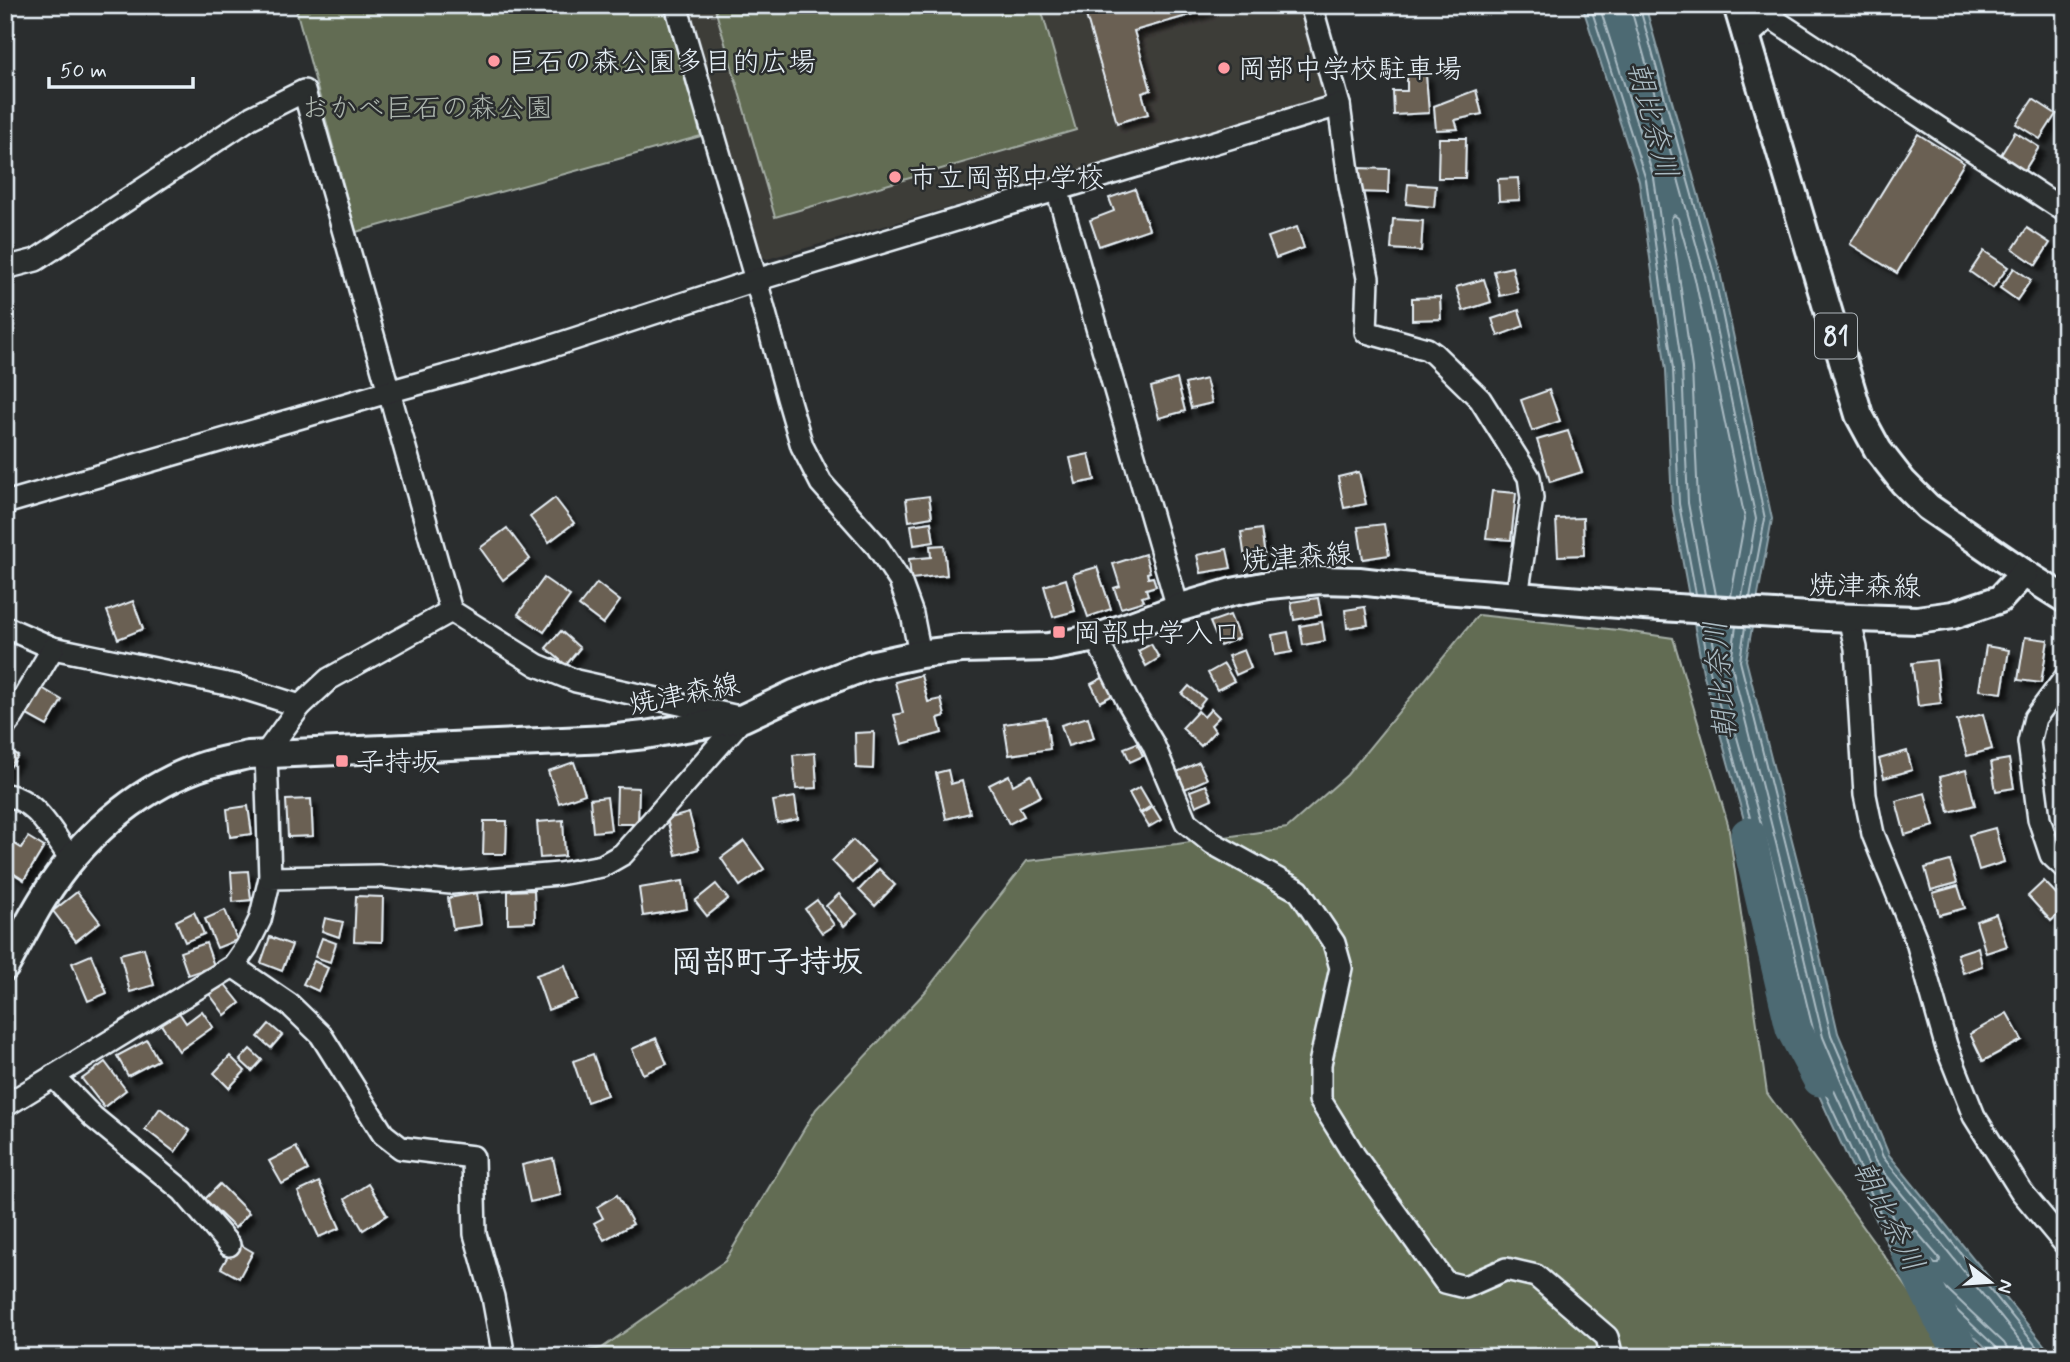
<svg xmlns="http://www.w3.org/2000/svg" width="2070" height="1362" viewBox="0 0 2070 1362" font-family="Mynerve,'Klee One',sans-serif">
  <defs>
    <filter id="shadow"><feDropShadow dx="6" dy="6" stdDeviation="2" flood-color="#0009"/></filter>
  </defs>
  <rect width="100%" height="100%" fill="#2a2d2e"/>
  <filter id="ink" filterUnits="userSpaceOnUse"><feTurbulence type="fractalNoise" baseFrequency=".0143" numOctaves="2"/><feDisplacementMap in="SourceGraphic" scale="14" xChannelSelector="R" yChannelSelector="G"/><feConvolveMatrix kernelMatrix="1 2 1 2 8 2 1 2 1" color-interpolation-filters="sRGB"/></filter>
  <g filter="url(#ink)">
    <path fill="#3e3c39" d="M686,5H1300L1326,95L1323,102L767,259L756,253Z"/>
    <g fill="#626c53" stroke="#a5aea6" stroke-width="2">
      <path d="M295,5H664L701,136L356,232Z"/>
      <path d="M714,5H1040L1076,130L775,217Z"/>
      <path d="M1478,615L1618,630L1673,638L1728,824L1767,1093L1957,1357H554L602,1348L725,1261L816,1109L925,992L1027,861L1177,844L1287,828L1347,775Z"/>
    </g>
    <path fill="#4e6a73" stroke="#8ca0a8" stroke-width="2" d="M1582,5H1645L1720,272L1772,519L1746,660L1805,891L1838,1033L1889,1155L2054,1357H1996L1896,1263L1806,1067L1761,881L1703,672L1672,504L1666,370L1639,181Z"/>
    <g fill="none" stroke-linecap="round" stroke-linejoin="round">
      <g stroke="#aabbc3" stroke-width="2">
        <path d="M1590,5L1646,180L1673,369L1679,504L1696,594"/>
        <path d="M1599,5L1654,178L1682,368L1688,503L1705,595"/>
        <path d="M1630,5L1705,276L1756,519L1742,597"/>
        <path d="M1639,5L1714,274L1765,519L1750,597"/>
        <path d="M1716,595L1698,501L1692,368L1671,219L1674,215L1678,218L1695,279L1745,519L1731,596"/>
        <path d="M1701,624L1710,671L1767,880L1812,1065L1901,1258L1998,1349L2000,1357"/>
        <path d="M1710,625L1718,669L1776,877L1821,1062L1909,1253L2004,1343L2008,1349L2009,1357"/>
        <path d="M1736,626L1731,663L1789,895L1823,1037L1875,1161L2033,1357"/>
        <path d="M1745,627L1740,661L1798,893L1831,1035L1883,1157L2045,1357"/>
        <path d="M1915,1230L1940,1259L1939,1264H1935L1917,1247L1911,1234Z"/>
      </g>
      <g stroke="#4e6a73" stroke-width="35">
        <path d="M1748,835L1793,1028L1820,1079"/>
        <path d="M1909,1253L1944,1324L1967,1357"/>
      </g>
    </g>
    <g fill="#6b6052" stroke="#e8f1f8" stroke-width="2" filter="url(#shadow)">
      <path d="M1083,5H1207L1208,10L1134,31L1151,90L1142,93L1148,114L1117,123Z"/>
      <path d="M1426,75L1429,113L1394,115L1393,91H1407V76Z"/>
      <path d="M1476,90L1482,114L1455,120L1458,129L1436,130L1434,106Z"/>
      <path d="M2033,99L2056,114L2040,139L2016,124Z"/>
      <path d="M2015,132L2039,147L2023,173L1999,158Z"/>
      <path d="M1918,134L1964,163L1897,273L1850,244Z"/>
      <path d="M1439,138H1466L1465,178H1438Z"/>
      <path d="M1357,168L1389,169L1388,193L1356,192Z"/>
      <path d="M1518,178L1520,200L1499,201L1498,179Z"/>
      <path d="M1408,184L1436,186L1434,207L1406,204Z"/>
      <path d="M1135,189L1149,229L1099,246L1090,220L1114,211L1109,198Z"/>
      <path d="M1393,219L1423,221L1421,251L1391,249Z"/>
      <path d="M1297,227L1304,248L1276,258L1268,237Z"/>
      <path d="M2027,228L2050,243L2036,265L2013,249Z"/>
      <path d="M1984,251L2008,267L1993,288L1970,272Z"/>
      <path d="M1512,267L1518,292L1500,296L1494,271Z"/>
      <path d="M2014,268L2031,280L2017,300L2000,288Z"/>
      <path d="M1484,279L1491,302L1463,311L1456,287Z"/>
      <path d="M1440,297L1441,319L1412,320V298Z"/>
      <path d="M1519,310L1524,326L1498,336L1492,319Z"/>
      <path d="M1177,379L1185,411L1159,418L1151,387Z"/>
      <path d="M1206,379L1212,403L1191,408L1185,384Z"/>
      <path d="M1549,390L1560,421L1532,431L1521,400Z"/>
      <path d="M1568,431L1582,472L1550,482L1537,440Z"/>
      <path d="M1089,454L1095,480L1076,484L1070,458Z"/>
      <path d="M1359,472L1366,504L1344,508L1338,477Z"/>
      <path d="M1492,491L1516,493L1511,540L1486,538Z"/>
      <path d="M929,496L932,517L909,521L906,499Z"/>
      <path d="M555,498L574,523L549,542L530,517Z"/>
      <path d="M1583,518L1584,555L1558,556L1556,519Z"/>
      <path d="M931,522L934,542L914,545L911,525Z"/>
      <path d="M1384,524L1389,555L1363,559L1358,527Z"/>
      <path d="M507,528L530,559L503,580L480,548Z"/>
      <path d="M1261,529L1265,556L1245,559L1241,532Z"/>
      <path d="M944,545L947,575L911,579L909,559L931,557L930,546Z"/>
      <path d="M1227,549L1231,568L1201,573L1197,555Z"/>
      <path d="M1145,554L1150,572L1147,573L1148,578L1153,577L1156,586L1146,589L1148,595L1142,597L1144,601L1121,608L1114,588L1120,586L1113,564Z"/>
      <path d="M1097,567L1111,609L1088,617L1073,574Z"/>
      <path d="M544,578L570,596L544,632L518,614Z"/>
      <path d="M1066,579L1075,611L1053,617L1044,586Z"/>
      <path d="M597,583L620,601L603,624L579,606Z"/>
      <path d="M1318,598L1321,615L1294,620L1291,602Z"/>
      <path d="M133,601L143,629L118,639L107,611Z"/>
      <path d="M1365,607L1368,625L1347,628L1345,610Z"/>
      <path d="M1230,615L1239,638L1220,646L1210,622Z"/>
      <path d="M1322,622L1325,641L1303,645L1300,626Z"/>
      <path d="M561,631L580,648L566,665L546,648Z"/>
      <path d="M1288,632L1292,652L1275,655L1272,635Z"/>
      <path d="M2025,637L2048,640L2041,683L2018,680Z"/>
      <path d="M1151,644L1159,658L1146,666L1138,651Z"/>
      <path d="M1986,646L2009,650L2002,693L1979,690Z"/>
      <path d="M1244,650L1251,668L1236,675L1228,656Z"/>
      <path d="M1936,660L1941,703L1918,706L1912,663Z"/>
      <path d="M1224,664L1234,681L1217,690L1208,673Z"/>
      <path d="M921,675L928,702L941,699L945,716L938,718L942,733L902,744L894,715L903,713L895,682Z"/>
      <path d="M1104,677L1113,695L1100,702L1091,684Z"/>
      <path d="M1189,686L1205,699L1198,708L1182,694Z"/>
      <path d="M42,688L62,700L47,726L27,715Z"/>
      <path d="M1211,709L1219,717L1211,725L1215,731L1201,746L1182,728L1198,711L1204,717Z"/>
      <path d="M1983,714L1992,749L1967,756L1957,721Z"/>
      <path d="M1088,717L1094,738L1068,746L1061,725Z"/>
      <path d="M1046,718L1050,749L1009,755L1004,724Z"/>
      <path d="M874,732L873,769L856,768L855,733Z"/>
      <path d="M1137,743L1143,756L1130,762L1124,748Z"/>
      <path d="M5,747L18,756L5,774Z"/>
      <path d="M1907,751L1912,770L1884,778L1879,759Z"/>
      <path d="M815,753L817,788L796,789L793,755Z"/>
      <path d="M2009,759L2014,788L1996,791L1991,762Z"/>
      <path d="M574,762L585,794L559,803L548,771Z"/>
      <path d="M1199,762L1207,779L1185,789L1177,772Z"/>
      <path d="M948,770L951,784L962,781L970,813L946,819L936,773Z"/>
      <path d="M1966,770L1975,805L1949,812L1940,777Z"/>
      <path d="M1009,775L1013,785L1031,775L1041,796L1019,807L1024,816L1009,824L989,785Z"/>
      <path d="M1206,785L1212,799L1196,806L1190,791Z"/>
      <path d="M617,787L639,788L638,824H616Z"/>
      <path d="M1140,787L1151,806L1140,813L1129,793Z"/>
      <path d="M1925,793L1934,826L1905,835L1896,801Z"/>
      <path d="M607,797L611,830L593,832L590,799Z"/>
      <path d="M795,797L798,819L777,823L773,801Z"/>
      <path d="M311,799L313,836L288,837L286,800Z"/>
      <path d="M248,806L252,834L230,837L227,809Z"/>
      <path d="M1153,807L1161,820L1149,827L1141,814Z"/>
      <path d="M689,813L699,849L676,855L667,819Z"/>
      <path d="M563,820L565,856L540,858L537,822Z"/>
      <path d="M484,821H507L506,854H483Z"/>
      <path d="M1995,828L2004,862L1979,870L1969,835Z"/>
      <path d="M28,837L44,847L24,880L5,868V838L21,848Z"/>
      <path d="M853,840L875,862L853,883L832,861Z"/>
      <path d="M744,841L764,869L740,886L721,858Z"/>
      <path d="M1950,861L1957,883L1931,890L1925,868Z"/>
      <path d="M879,869L895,885L875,906L859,890Z"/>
      <path d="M248,871L251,900L233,902L231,872Z"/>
      <path d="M683,881L687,909L643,916L639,888Z"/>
      <path d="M2044,881L2065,903V908L2051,921L2028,896Z"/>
      <path d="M716,884L728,899L707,916L695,901Z"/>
      <path d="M1958,886L1965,908L1939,915L1933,893Z"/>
      <path d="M534,890L535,922L508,923V891Z"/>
      <path d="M77,892L100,922L76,941L53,911Z"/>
      <path d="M477,893L481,925L453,929L448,898Z"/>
      <path d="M839,894L857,914L844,926L826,906Z"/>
      <path d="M356,896L383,897L382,942L354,941Z"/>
      <path d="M817,900L834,925L822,933L805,909Z"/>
      <path d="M225,910L237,940L217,948L205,919Z"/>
      <path d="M194,912L204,934L185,942L176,921Z"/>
      <path d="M1996,914L2007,946L1986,953L1976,921Z"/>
      <path d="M325,918L343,922L339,937L322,931Z"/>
      <path d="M270,937L292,945L282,971L261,963Z"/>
      <path d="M322,938L336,943L330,962L315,957Z"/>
      <path d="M206,943L214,966L188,975L180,952Z"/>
      <path d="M1978,947L1982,966L1963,973L1957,954Z"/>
      <path d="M144,948L154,985L130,992L120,954Z"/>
      <path d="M91,955L107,993L88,1001L72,963Z"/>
      <path d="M314,961L328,968L318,991L303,984Z"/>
      <path d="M565,965L577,999L548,1010L536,975Z"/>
      <path d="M224,983L240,1003L225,1015L210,995Z"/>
      <path d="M178,1011L186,1023L202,1011L213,1027L179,1051L160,1023Z"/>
      <path d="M2007,1013L2022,1040L1983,1061L1970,1034Z"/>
      <path d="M269,1024L282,1035L271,1048L258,1037Z"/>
      <path d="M656,1038L667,1064L643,1074L632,1049Z"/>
      <path d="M147,1040L158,1060L128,1076L117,1056Z"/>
      <path d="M250,1049L262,1060L252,1071L240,1060Z"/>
      <path d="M593,1054L607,1095L587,1102L573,1061Z"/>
      <path d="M230,1056L245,1071L229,1088L214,1073Z"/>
      <path d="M105,1062L126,1090L104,1107L82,1079Z"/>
      <path d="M160,1108L190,1131L175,1152L145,1129Z"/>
      <path d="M296,1147L308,1170L282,1184L269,1161Z"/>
      <path d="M553,1158L561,1195L530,1202L522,1165Z"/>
      <path d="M319,1182L340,1228L319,1237L298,1192Z"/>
      <path d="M220,1184L249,1213L235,1228L205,1199Z"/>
      <path d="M368,1184L387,1215L363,1230L345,1199Z"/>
      <path d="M617,1195L633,1224L604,1240L594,1223L603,1218L597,1207Z"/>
      <path d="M236,1242L253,1252L239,1278L221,1268Z"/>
    </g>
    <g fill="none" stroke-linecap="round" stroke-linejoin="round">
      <defs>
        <g id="minor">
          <path d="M676,5L756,280L788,398L802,446L821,483L877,546L900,581L912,614L920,654"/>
          <path d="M1311,5L1339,105L1350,186L1368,278L1366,332L1427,349L1434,354L1480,399L1529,477L1532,498L1517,596"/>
          <path d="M1767,15L2065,211"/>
          <path d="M1057,189L1178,608"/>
          <path d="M5,268L36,260L252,117L304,91L451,611L537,665L576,681L743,718L623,854L602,866L559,874L451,883L378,876L270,878L260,920L247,946L233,966L5,1106"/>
          <path d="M5,503L388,392L537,351L756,280L1339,105"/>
          <path d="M1849,618L1856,648L1865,795L1873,834L1917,942L1946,1045L1974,1116L2021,1191L2065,1244"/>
          <path d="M5,627L53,648L237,686L300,706"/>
          <path d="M1096,638L1128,702L1153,744L1186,822L1212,843L1299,891L1334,943L1341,968L1320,1064V1100L1354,1155L1445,1282L1465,1287L1506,1269L1536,1276L1607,1337L1612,1357"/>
          <path d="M2065,678L2035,718L2029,742L2039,819L2051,855L2065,868"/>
          <path d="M5,726L13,716L53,648"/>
          <path d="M5,795C37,799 53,835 71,859"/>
          <path d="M270,878L266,753L300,706L329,679L451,611"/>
          <path d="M233,966L290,1005L321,1035L383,1134L401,1148L473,1157L475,1234L493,1297L504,1357"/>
          <path d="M53,1076L93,1117L183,1191L229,1245"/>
        </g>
        <g id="major">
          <path d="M1737,5L1859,415L1878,450L1903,482L1928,507L2024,573L2065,599"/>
          <path d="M1746,34L1767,15L1774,5"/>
          <path d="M5,967C18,944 30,919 44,897C80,840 133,792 197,768C213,762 231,759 248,755L608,739L645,735L743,718L794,694L870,665L920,654L961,649L1049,647L1096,638L1178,608L1232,592L1269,585L1320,580L1359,581L1419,588L1644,606L1827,617L1917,620L1953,615L2000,599L2024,573"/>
        </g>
      </defs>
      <use href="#minor" stroke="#e8f1f8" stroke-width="26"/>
      <use href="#major" stroke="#e8f1f8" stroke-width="32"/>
      <use href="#minor" stroke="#2a2d2e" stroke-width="21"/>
      <use href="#major" stroke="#2a2d2e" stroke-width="26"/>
    </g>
  </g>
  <g fill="#ff9aa2" stroke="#2a2d2e" stroke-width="2.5">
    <circle cx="494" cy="61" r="7"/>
    <circle cx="1224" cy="68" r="7"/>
    <circle cx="895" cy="177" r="7"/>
    <rect x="1052" y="625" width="14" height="14" rx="3.5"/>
    <rect x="335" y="754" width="14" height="14" rx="3.5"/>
  </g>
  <g text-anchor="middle" stroke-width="5" stroke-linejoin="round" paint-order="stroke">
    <rect fill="#2a2d2e" stroke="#afb6bb" stroke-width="2" x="1815" y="313.5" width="42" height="45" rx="5"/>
    <g font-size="26" font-weight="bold" fill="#e8f1f8">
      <text x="1836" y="345">81</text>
    </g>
    <g font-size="28" fill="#e8f1f8" stroke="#2a2d2e" text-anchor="start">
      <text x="508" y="71">巨石の森公園多目的広場</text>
      <text x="1238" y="78">岡部中学校駐車場</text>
      <text x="909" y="187">市立岡部中学校</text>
      <text x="1073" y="642">岡部中学入口</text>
      <text x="356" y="771">子持坂</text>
    </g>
    <g font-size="28" fill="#acb5ae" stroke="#2a2d2e">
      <text x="427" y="117">おかべ巨石の森公園</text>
    </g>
    <g font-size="28" fill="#e8f1f8" stroke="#2a2d2e">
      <text transform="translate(1297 556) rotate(-4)" y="10">焼津森線</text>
      <text transform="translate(1865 585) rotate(1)" y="10">焼津森線</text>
      <text transform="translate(684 693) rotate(-11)" y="10">焼津森線</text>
    </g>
    <g font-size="30" font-style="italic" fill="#aabbc3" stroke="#2a2d2e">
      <text transform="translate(1653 120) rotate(75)" y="10">朝比奈川</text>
      <text transform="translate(1720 680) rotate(-95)" y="10">朝比奈川</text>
      <text transform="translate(1889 1216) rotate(63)" y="10">朝比奈川</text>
    </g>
    <g font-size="32" font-weight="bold" fill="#e8f1f8" stroke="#2a2d2e">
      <text x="767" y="972">岡部町子持坂</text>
    </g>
  </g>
  <rect width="2070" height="1362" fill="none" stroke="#2a2d2e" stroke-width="28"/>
  <rect x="14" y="14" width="2042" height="1334" fill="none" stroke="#e8f1f8" stroke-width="2.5" filter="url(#ink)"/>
  <g transform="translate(1990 1282) rotate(107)" stroke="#2a2d2e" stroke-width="5" paint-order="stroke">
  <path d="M0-5L12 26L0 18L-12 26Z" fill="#e8f1f8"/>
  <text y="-10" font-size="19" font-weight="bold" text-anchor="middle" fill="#e8f1f8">N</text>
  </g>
  <path d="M49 77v10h144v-10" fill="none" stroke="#e8f1f8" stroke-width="3.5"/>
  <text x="60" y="77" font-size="21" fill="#e8f1f8" stroke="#2a2d2e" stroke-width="5" paint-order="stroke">50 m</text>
</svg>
